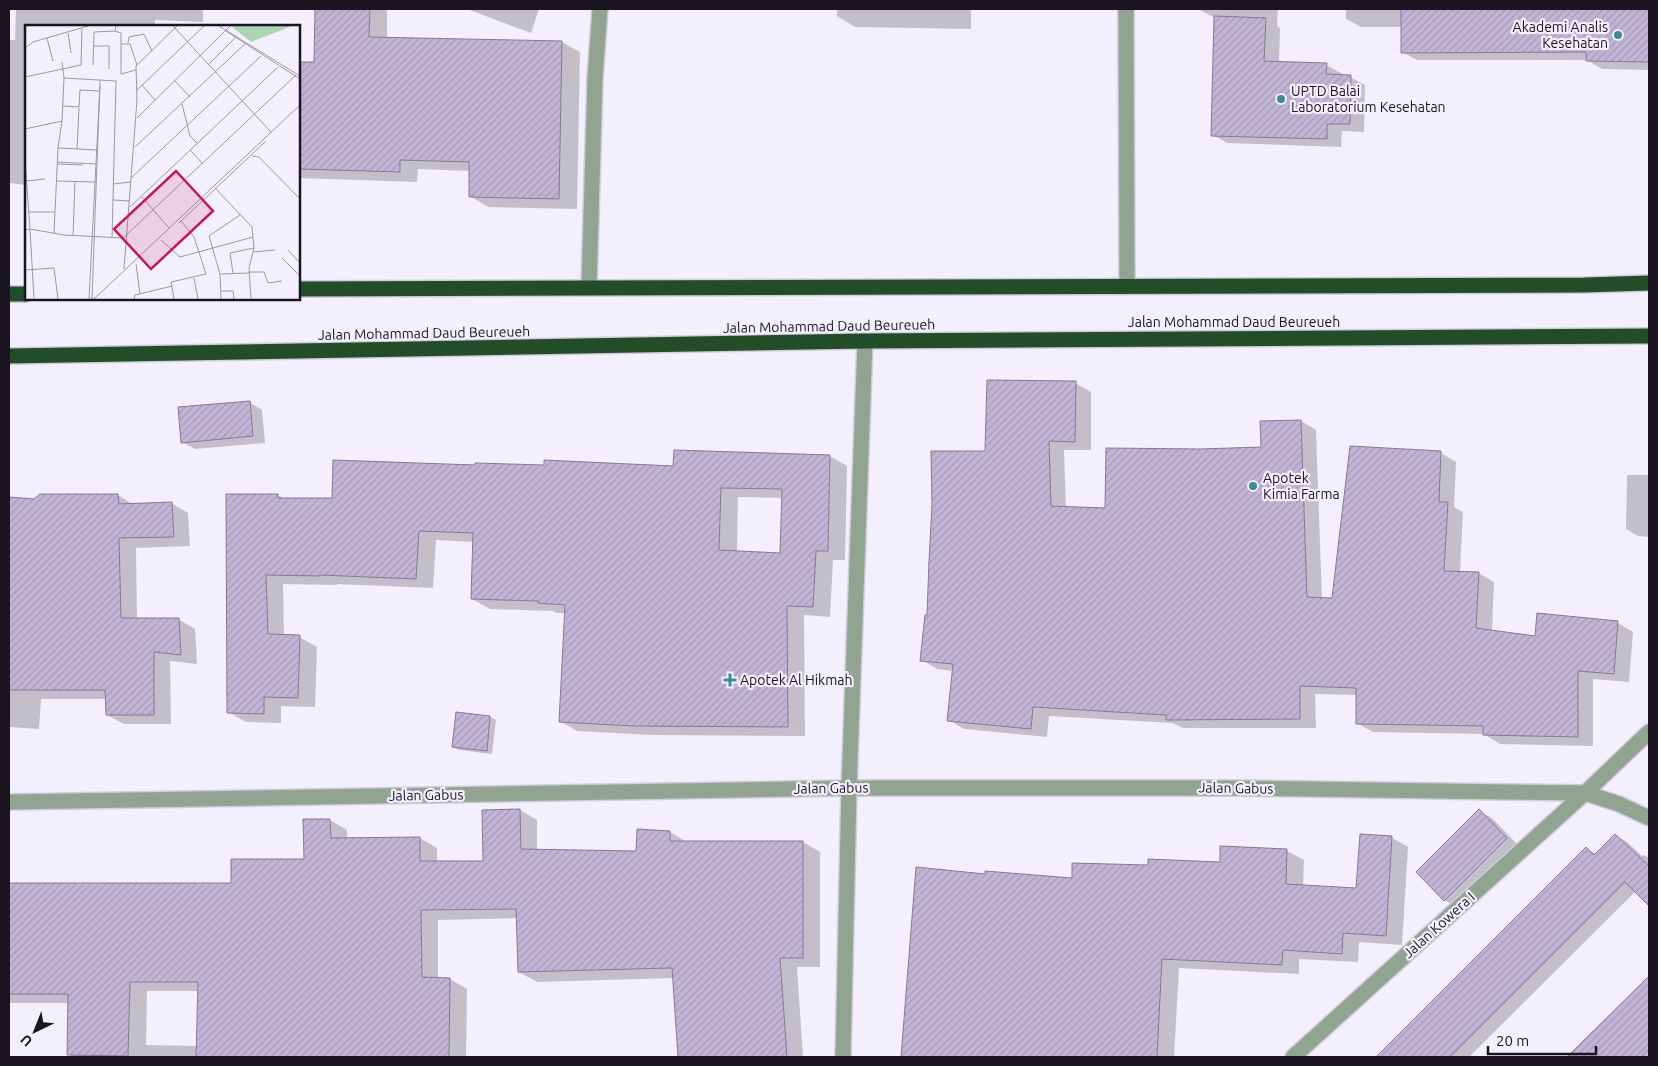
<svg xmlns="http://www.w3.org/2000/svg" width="1658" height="1066" viewBox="0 0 1658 1066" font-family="Ubuntu,sans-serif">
  <defs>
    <pattern id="building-hatch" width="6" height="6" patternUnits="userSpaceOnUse" patternTransform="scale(1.25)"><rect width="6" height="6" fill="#c2b4d6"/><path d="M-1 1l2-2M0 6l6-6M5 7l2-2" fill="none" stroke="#a69ab7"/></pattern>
  </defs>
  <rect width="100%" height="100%" fill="#f4effd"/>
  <g fill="#0003" fill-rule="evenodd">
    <path d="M16,9H203V22L155,20V26H26V185L9,183V40H15Z"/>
    <path d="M316,9H387V38L562,42L580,52L577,209L488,207L470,196L471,171L418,169L417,182L299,178V63L315,64Z"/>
    <path d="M467,9H539L531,33Z"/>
    <path d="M837,9H971V29L855,27L837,16Z"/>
    <path d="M1198,9H1278L1277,26L1280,28L1279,63L1326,65L1341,73V76L1350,77L1365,85L1364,132L1342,131L1341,147L1227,143L1213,135L1215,18Z"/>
    <path d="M1346,9H1649V70L1602,69L1587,60H1417L1402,52V27H1361L1346,19Z"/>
    <path d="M1075,383L1091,392V450H1064L1066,508L1107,509L1200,450L1262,448L1301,421L1316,430L1322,599H1333L1441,453L1456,462L1454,507L1463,512L1460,572L1478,573L1494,582L1492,631L1536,637L1618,623L1633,632L1629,682L1593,679V746L1500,744L1484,734L1373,732L1357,723V695L1315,694L1316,728H1183L1173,723L1049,716L1047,737L964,729L949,720L953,671L937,669L922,660L928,617L987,452Z"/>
    <path d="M249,402L262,410L265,443L195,449L182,442Z"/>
    <path d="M675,451L830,456L847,466L845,560H833L830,617L804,615L805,736L652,735L577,731L560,721L566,613H557L553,611L490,609L472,599L474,542L436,540L433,588L337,584V585L283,584L284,636L299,637L317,647L315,707L281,706V723L246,722L228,712L278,495L284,499L333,500L476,466L674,467ZM738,497L783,498L781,555L737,552Z"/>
    <path d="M1627,475H1649V537L1638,536L1626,529Z"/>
    <path d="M118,495L134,505L171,503L188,513L190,546L136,548L137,619H178L195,629L197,664L170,661L171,724H124L107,715V699H41L39,729L9,727V498L34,500Z"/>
    <path d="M457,713L490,717L496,720L492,754L459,750L453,747Z"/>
    <path d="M520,810L537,820V851L637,853L638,830L670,832L687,842H803L820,852V967H797L803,1057H679L674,978L537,982L519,972L517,918L438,920V979H450L467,989L466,1057H74L68,1054L69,1003H9V884H232L305,860L330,820L347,830V839L420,838L437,848V862H484ZM147,991H199L198,1046L146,1045Z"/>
    <path d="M1479,811L1492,818L1519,846L1457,908L1445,900L1418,872Z"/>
    <path d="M1615,835L1627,842L1642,856L1644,855L1649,858V904L1636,891L1469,1057H1379L1586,848L1596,854Z"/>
    <path d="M1391,837L1408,847L1402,945L1359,942L1358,962L1299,959V974L1179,968L1174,1057H902L918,869L986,875L1073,880L1149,867L1221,863L1222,847L1287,851L1304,860L1303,887L1358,890Z"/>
    <path d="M1649,977V1057H1569Z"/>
  </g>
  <g fill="url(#building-hatch)" stroke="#857897" fill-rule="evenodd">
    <path d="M315,9H370L369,37L562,41L559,199L469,197V162L400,160V172L299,169V62H314Z"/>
    <path d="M1401,9H1649V62L1586,61V52L1401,53Z"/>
    <path d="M1214,16L1266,18L1264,61L1327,63L1326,74L1351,75L1350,124H1327V139L1211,136Z"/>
    <path d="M987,380L1076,381L1075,442L1049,441L1051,506L1105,508L1106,448L1200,449L1261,447L1260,421L1301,420L1307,597L1332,598L1350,446L1441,451L1439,502H1448L1444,571L1479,572L1476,628L1535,636L1537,613L1618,621L1614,674L1578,671V737L1483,735V726L1356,724V688L1300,686V719L1166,720V715L1033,707L1031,729L947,721L953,664L920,661L925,615H927L929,561L932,505L931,451H985Z"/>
    <path d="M250,401L253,436L181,443L178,407Z"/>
    <path d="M674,450L830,455L828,551H816L813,607L787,606L788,727L634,726L559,722L565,605L538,603V601L471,599L473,533L419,531L416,579L320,575V576L266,575L268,634L300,635L298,698L264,697V714L227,713L226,494H278V498H332L333,460L475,465V463L544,465V460L673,466ZM721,488L782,489L780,553L719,550Z"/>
    <path d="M40,494H118L119,504L172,502L174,537L119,538L121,618H179L181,655L154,652V715H106L105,690H9V497L34,499Z"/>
    <path d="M456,712L490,716L487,751L452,747Z"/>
    <path d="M520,809L521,849L636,851L637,829L670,831V841H803V958H780L787,1057H678L672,968L518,972L516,909L421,910L422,977L450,978L449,1057H196L198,982H130L128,1056L67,1055L68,994H9V883H231V859H304L303,819H330L331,838L420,837V861H483L482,810Z"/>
    <path d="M1479,809L1507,838L1444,901L1416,872Z"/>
    <path d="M1360,834L1392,836L1386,936L1343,933L1342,954L1283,950L1282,965L1162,959L1157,1057H901L916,867L985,874V871L1072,878V863L1148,865V859L1220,862V846L1287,849L1286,884L1356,888Z"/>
    <path d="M1615,834L1649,866V906L1625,882L1450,1057H1376L1586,847L1594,855Z"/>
    <path d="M1649,976V1049L1641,1057H1567Z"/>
  </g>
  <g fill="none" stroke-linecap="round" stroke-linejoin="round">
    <defs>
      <g id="street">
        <path d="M1126,9L1127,286"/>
        <path d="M589,287L595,78L600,9"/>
        <path d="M9,802L849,788H1232L1585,793L1619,804L1649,818"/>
        <path d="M843,1057L849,788L865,341"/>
        <path d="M1293,1057L1585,793L1649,732"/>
      </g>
      <g id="highway">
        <path d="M299,289L1585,285L1649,283"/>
        <path d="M9,294H26"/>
        <path d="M9,356L865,341L1649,336"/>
      </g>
    </defs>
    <use href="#street" stroke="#d1ccda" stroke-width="18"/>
    <use href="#highway" stroke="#d1ccda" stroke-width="18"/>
    <use href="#street" stroke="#91a492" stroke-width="15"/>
    <use href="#highway" stroke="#234d28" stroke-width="15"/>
  </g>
  <g fill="#448897" stroke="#f4effd" stroke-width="2">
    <circle cx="1618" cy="35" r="5"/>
    <circle cx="1281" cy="99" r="5"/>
    <circle cx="1253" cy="486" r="5"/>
    <path d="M727.5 672.5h5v5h5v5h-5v5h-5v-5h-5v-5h5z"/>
  </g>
  <g text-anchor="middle" stroke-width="4.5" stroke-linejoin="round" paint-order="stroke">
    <g font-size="14" fill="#191420" stroke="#f4effd" text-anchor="start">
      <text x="1608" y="32" text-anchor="end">Akademi Analis<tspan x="1608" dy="16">Kesehatan</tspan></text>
      <text x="1291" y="96">UPTD Balai<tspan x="1291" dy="16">Laboratorium Kesehatan</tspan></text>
      <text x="1263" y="483">Apotek<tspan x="1263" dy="16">Kimia Farma</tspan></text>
      <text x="740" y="685">Apotek Al Hikmah</text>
    </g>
    <g font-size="14" fill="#191420" stroke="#f4effd">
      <text x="1234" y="327">Jalan Mohammad Daud Beureueh</text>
      <text transform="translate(829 326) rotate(-1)" y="5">Jalan Mohammad Daud Beureueh</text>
      <text transform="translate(424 333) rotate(-1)" y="5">Jalan Mohammad Daud Beureueh</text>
      <text transform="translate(831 788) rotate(-1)" y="5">Jalan Gabus</text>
      <text transform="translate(1236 788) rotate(1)" y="5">Jalan Gabus</text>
      <text transform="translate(426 795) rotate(-1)" y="5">Jalan Gabus</text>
      <text transform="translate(1439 925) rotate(-42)" y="5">Jalan Kowera I</text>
    </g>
  </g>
  <g transform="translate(25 25)">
    <rect width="275" height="275" fill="#f4effd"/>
    <path d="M206,1H267L226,17Z" fill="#acd3b2"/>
    <path fill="none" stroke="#9c97a5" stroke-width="1" d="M148,1L246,107M194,1L275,51M90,6L96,8V19H105L112,40M201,6L275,54M43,8L46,28M22,13L28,36M103,18L104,12L119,9L127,26M96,19V49L111,45M68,21H84V44M0,23L8,17L63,1M37,37L39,53M68,40L69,7L90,6L91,1M183,40L210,13M0,52L56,40L57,4M150,56L165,72M117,60L130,75M112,65L179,1M157,79L165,111L172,118M38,81L54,82L55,65L74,66M112,93L205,1M0,104L37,96L39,53L91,56L87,213M110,122L221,18M33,123L37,96M52,124L54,83M165,125L178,139M227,131L234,132L275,174M0,134L5,204L39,210L98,213L271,50M32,137L71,139M32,139L58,140M106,153L236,31M1,156L20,154M32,156L70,157M88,159L106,157M191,164L227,202L229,223L224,243L226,274M116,171L144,203M88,175L105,176M105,182L253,42M3,187H30M154,198L241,116M0,205L5,204L9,274M29,208L33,123L72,125M48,211L50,156M136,215L155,232L228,212M263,225L275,238M228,227L250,225M257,233L275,251M111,239L115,269M29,243L33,274M99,244L112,75L111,41L152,1M0,245L29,243M224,247H239L243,258L257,256M208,248L205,228L229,223M196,249L224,248M169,253L173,274M196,266H208L209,274M64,274L75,61M67,274L75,56M69,274L275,80M109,274L110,270L147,261M149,274L146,257L181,249L169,212L156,196M196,274L195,249L184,211L215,190"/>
    <path fill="#c2185b" fill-opacity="0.15" stroke="#c2185b" stroke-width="2.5" d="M151,146L188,186L126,244L89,204Z"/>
    <rect width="275" height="275" fill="none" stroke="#191420" stroke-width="2.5"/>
  </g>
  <rect width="1658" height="1066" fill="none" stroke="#191420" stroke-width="20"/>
  <g transform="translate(35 1031) rotate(223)" stroke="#f4effd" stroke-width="4" paint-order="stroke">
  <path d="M0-4L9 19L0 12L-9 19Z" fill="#191420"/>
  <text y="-8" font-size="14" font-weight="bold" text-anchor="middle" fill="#191420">U</text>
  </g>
  <path d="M1488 1046v8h108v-8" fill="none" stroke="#191420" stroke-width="2.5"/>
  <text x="1496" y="1046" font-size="15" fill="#191420" stroke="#f4effd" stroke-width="4" paint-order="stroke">20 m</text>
</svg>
